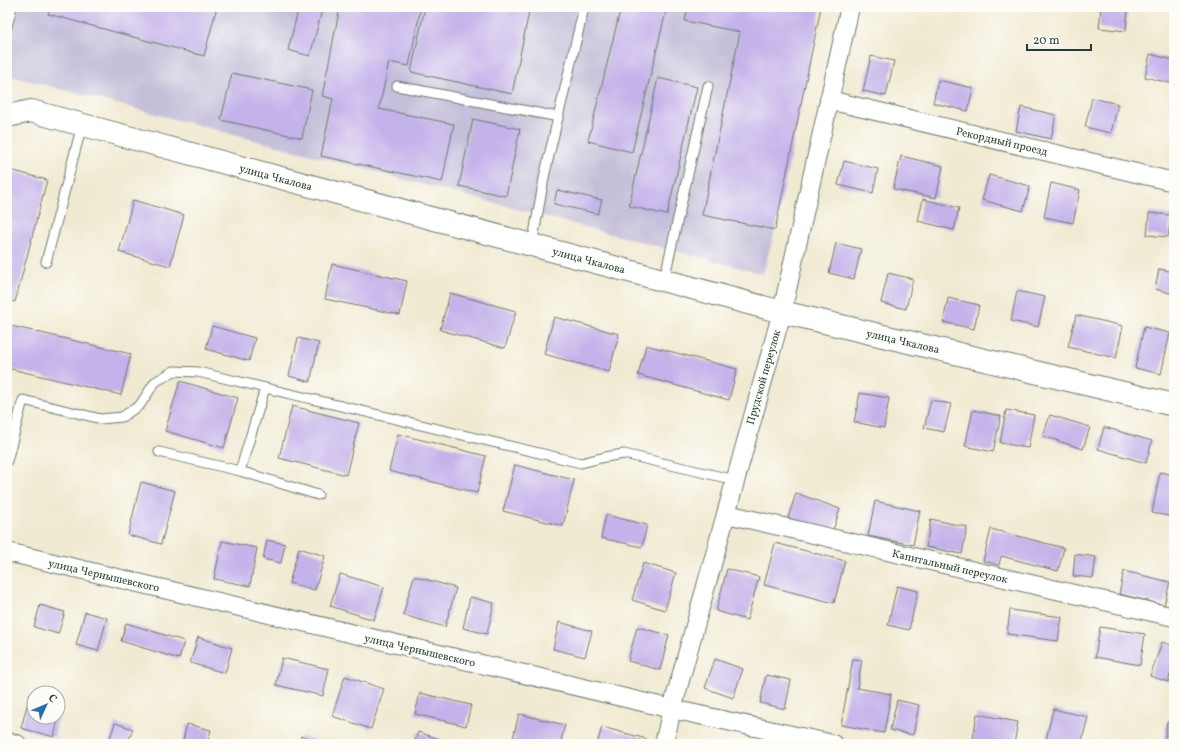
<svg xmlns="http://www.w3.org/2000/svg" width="1181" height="751" viewBox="0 0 1181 751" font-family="Vollkorn,serif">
  <rect width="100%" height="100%" fill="#fdfcf7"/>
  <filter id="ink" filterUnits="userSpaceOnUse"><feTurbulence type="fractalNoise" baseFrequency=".025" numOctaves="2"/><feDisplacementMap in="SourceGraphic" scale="8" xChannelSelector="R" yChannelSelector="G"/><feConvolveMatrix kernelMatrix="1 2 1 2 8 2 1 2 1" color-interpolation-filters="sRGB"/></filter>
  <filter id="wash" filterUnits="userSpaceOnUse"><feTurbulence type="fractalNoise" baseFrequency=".012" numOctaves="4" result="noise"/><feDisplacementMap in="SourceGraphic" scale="16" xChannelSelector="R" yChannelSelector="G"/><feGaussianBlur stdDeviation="0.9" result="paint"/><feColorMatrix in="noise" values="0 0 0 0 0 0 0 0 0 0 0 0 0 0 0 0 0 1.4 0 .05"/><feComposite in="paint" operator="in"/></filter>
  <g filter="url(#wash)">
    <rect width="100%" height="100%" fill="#f1ead2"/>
    <path fill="#c5c0da" d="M7,7H821L775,230L763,274L7,75Z"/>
    <g id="blocks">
      <g fill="#c4b2ea">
        <path d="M50,7H217L204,56L48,14Z"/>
        <path d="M299,7H310L322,10L310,56L288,50Z"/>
        <path d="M340,7H421L409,66L389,62L379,109L454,124L442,182L321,156L333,99L322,96Z"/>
        <path d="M425,7H530L512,94L411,72Z"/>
        <path d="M621,7H667L632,152L588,141Z"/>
        <path d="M688,7H821L775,230L702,215L740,32L685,21Z"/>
        <path d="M1101,7H1128L1126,31L1099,28Z"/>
        <path d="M1150,54L1174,60V84L1145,77Z"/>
        <path d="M871,56L894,61L886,96L863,91Z"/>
        <path d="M232,73L312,90L302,138L221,120Z"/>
        <path d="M658,78L697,87L667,215L629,206Z"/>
        <path d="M938,80L973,88L968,111L933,103Z"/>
        <path d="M1092,98L1118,104L1111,133L1085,127Z"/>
        <path d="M1021,107L1056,115L1051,139L1016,131Z"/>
        <path d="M473,119L520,129L506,196L459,186Z"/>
        <path d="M901,156L943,166L936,198L893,189Z"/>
        <path d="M844,161L878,169L873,193L838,185Z"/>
        <path d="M7,169L47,180L15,302L7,299Z"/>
        <path d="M989,175L1030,186L1023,211L982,200Z"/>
        <path d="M1051,183L1080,190L1073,223L1044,217Z"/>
        <path d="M557,190L602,200L598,214L554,204Z"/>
        <path d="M923,199L959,208L954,230L918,221Z"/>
        <path d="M133,200L184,215L170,266L119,252Z"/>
        <path d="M1149,213L1171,215L1168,237L1147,235Z"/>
        <path d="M836,243L861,249L854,279L829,273Z"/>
        <path d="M332,264L407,281L400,315L325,299Z"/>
        <path d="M1159,269L1174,272V294L1155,289Z"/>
        <path d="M888,273L913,279L906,309L881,303Z"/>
        <path d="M1017,291L1045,297L1038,327L1011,321Z"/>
        <path d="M450,293L516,311L505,348L440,330Z"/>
        <path d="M948,298L979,305L974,329L943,322Z"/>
        <path d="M1076,315L1123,326L1116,358L1068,347Z"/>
        <path d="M554,317L619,334L609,372L544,354Z"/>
        <path d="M7,325L131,354L121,395L7,368Z"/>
        <path d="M212,326L255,338L249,361L206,349Z"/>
        <path d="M1144,327L1170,333L1161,374L1135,368Z"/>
        <path d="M298,338L319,343L310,382L289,376Z"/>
        <path d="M646,345L737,369L729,400L638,375Z"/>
        <path d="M180,381L238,398L224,448L165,431Z"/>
        <path d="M860,393L889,398L884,428L854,422Z"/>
        <path d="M931,400L951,404L944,432L924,428Z"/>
        <path d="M292,406L359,423L346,475L279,458Z"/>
        <path d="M973,410L1001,416L993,452L965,446Z"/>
        <path d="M1006,410L1034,415L1028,448L1000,443Z"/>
        <path d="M1050,415L1090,427L1083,449L1043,436Z"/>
        <path d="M1104,427L1152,441L1146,463L1098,449Z"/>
        <path d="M398,434L486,456L477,493L389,471Z"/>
        <path d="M515,465L574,480L563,526L503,511Z"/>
        <path d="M1160,472L1174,475V517L1152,513Z"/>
        <path d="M141,482L175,491L161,544L128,535Z"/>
        <path d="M796,493L840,509L832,533L788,518Z"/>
        <path d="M875,501L920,511L913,545L868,536Z"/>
        <path d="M606,515L647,525L642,547L601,538Z"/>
        <path d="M931,519L967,527L962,554L926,547Z"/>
        <path d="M991,529L1064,548L1058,571L1001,556L999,565L983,561Z"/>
        <path d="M267,540L285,544L281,563L263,559Z"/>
        <path d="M222,541L257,548L250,586L214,579Z"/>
        <path d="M775,543L845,561L834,603L764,585Z"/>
        <path d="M299,548L325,556L315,590L289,583Z"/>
        <path d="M1075,554L1096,557L1093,578L1073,576Z"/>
        <path d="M643,563L676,573L665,610L632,600Z"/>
        <path d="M727,569L759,577L747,620L716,611Z"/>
        <path d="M1124,571L1170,582L1164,605L1119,594Z"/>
        <path d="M340,574L384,587L374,620L330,606Z"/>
        <path d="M414,576L456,588L445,627L403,615Z"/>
        <path d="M897,586L918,591L909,630L888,625Z"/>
        <path d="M470,597L494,603L487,634L463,628Z"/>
        <path d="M40,605L65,612L58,634L34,627Z"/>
        <path d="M1010,610L1062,617L1058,641L1007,634Z"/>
        <path d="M85,612L107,618L98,651L76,645Z"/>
        <path d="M559,622L592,631L585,657L553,649Z"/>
        <path d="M126,623L184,641L179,659L121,641Z"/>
        <path d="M637,627L669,635L660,670L628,661Z"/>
        <path d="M1100,627L1145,634L1140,665L1095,657Z"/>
        <path d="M198,637L232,648L225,673L190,663Z"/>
        <path d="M1162,642L1174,646V664L1168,682L1150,676Z"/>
        <path d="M282,658L329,669L323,696L276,685Z"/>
        <path d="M715,659L743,669L733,698L705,688Z"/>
        <path d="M853,659L862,660L857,688L891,694L884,733L841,725Z"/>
        <path d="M766,675L791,680L785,709L760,703Z"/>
        <path d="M345,676L384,689L371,729L332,716Z"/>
        <path d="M420,693L471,705L466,726L415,714Z"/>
        <path d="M30,694L34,695V717H58V702L62,703L54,737L21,728Z"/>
        <path d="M897,700L919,705L913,735L890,730Z"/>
        <path d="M1053,709L1088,717L1081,744H1064L1046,740Z"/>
        <path d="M519,714L565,725L560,744H519L512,742Z"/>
        <path d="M977,714L1018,722L1014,744H972Z"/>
        <path d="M1167,722L1174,723V744H1164Z"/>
        <path d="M115,723L133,729L127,744H108Z"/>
        <path d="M187,724L211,730L207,744H182Z"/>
        <path d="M602,727L647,739L645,744H597Z"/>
        <path d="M418,732L446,741L445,744H414Z"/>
        <path d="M301,736L326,744H299Z"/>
      </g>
    </g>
  </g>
  <g filter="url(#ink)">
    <use href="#blocks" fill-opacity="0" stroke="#687a6b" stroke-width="1"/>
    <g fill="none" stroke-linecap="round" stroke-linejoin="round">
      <defs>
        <g id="service">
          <path d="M7,26L12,7"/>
          <path d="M397,86L559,117"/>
          <path d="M532,245L545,173L584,7"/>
          <path d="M46,262L82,125"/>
          <path d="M664,280L708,86"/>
          <path d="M265,388L240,471L318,495"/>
          <path d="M159,452L240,471"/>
          <path d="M7,461L23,400L101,419L122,417L140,405L155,382L174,371L198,372L581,463L605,457L624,454L735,480"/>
        </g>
        <g id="minor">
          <path d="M829,100L1174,182"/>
          <path d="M727,514L1174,617"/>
          <path d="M7,552L672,709L833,744"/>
          <path d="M7,742L17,744"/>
          <path d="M664,744L672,709L782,312L850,7"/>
        </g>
        <path id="tertiary" d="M7,116L31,111L782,312L1174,405"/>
      </defs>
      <use href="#service" stroke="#687a6b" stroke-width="11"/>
      <use href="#minor" stroke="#687a6b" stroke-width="20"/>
      <use href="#tertiary" stroke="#687a6b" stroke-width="24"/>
      <use href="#service" stroke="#fff" stroke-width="9"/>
      <use href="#minor" stroke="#fff" stroke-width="18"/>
      <use href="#tertiary" stroke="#fff" stroke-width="22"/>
    </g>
  </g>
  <g text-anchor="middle" stroke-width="4" stroke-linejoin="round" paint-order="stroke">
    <g font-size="11" fill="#1f3d34" stroke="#fdfcf7">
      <text transform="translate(1002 141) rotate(13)" y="4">Рекордный проезд</text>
      <text transform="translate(276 177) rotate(15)" y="4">улица Чкалова</text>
      <text transform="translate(589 260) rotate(15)" y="4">улица Чкалова</text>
      <text transform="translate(903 341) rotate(13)" y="4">улица Чкалова</text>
      <text transform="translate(763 377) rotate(-74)" y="4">Прудской переулок</text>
      <text transform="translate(950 566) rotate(13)" y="4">Капитальный переулок</text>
      <text transform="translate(104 575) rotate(13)" y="4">улица Чернышевского</text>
      <text transform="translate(420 650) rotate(13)" y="4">улица Чернышевского</text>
    </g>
  </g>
  <rect width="1181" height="751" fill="none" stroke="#fdfcf7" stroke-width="24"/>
  <g transform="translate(46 705) rotate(46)"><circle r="19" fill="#fdfcf7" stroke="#a4b0a9"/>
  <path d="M0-3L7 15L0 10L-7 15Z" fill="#1f6fb2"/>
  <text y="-6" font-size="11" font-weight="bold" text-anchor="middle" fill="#1f3d34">С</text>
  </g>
  <path d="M1027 44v6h64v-6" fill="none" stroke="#1f3d34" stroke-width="2"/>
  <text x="1033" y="44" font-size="12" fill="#1f3d34" stroke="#fdfcf7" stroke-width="3" paint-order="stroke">20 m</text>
</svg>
